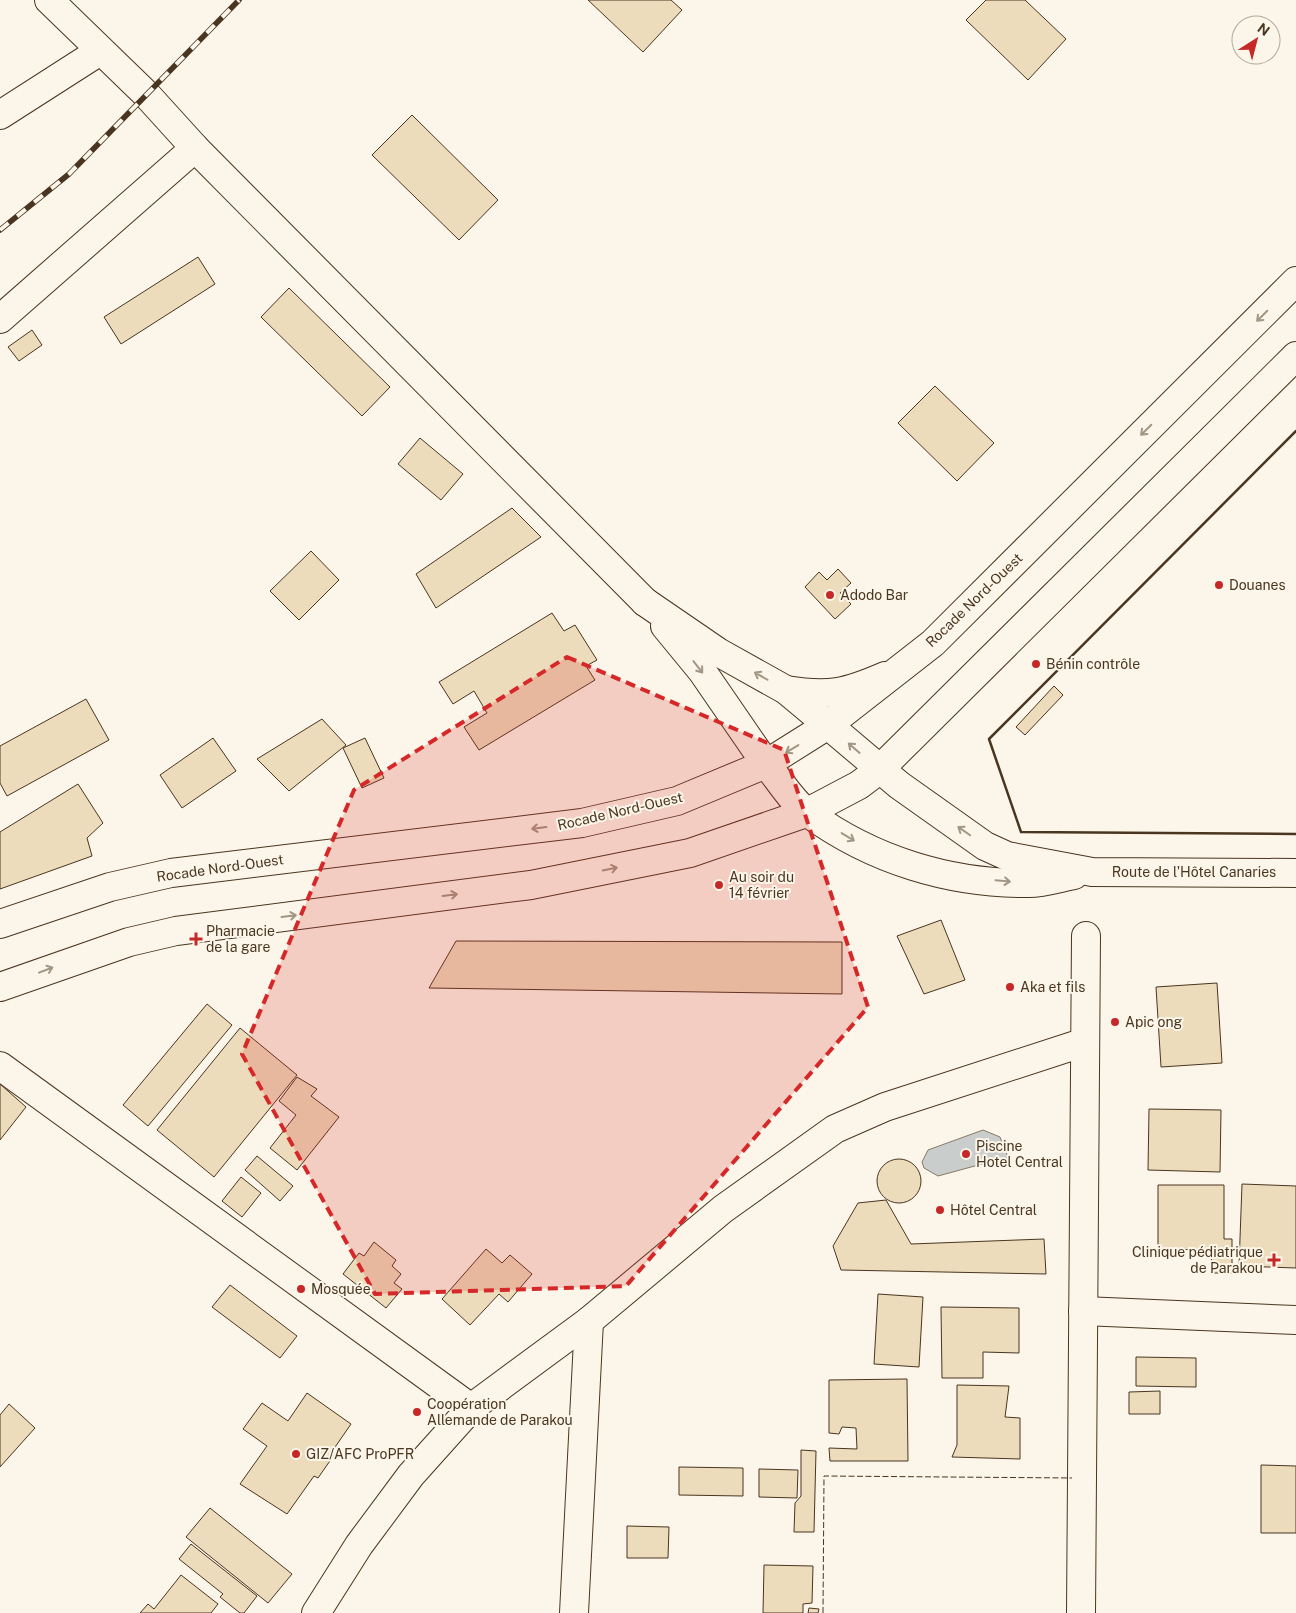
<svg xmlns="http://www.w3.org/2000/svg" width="1296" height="1613" viewBox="0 0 1296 1613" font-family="'Public Sans',sans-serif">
  <rect width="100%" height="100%" fill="#fbf6e9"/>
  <path fill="#c9cecd" stroke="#887966" d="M983,1130L1000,1137L1008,1157L938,1176L924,1168L922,1162L928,1150Z"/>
  <g fill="#ecdcbc" stroke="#4a3520">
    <path d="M588,0H671L682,10L643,52Z"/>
    <path d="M986,0H1025L1066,39L1028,80L966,20Z"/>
    <path d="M412,115L498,200L459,240L372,155Z"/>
    <path d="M198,257L215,284L121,344L104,317Z"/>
    <path d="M289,288L390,387L362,416L261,317Z"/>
    <path d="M32,330L42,345L19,361L8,347Z"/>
    <path d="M935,386L994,443L957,481L898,423Z"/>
    <path d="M420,438L463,474L441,500L398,464Z"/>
    <path d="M512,508L541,537L436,608L416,574Z"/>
    <path d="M311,551L339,580L299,620L270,591Z"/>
    <path d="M838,569L851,583L840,593L851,604L835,619L805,587L819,572L827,580Z"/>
    <path d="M552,613L564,631L575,625L597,660L586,666L595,680L479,750L464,727L487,713L474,691L453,704L439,682Z"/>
    <path d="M1054,686L1063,695L1025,735L1016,727Z"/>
    <path d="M86,699L109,740L7,796L0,783V746Z"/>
    <path d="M322,719L346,745L289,791L257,759Z"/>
    <path d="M213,738L236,771L182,808L160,775Z"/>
    <path d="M365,738L384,778L362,788L343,748Z"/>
    <path d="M78,784L103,823L87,838L92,856L0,889V832Z"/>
    <path d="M941,920L965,980L924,994L897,936Z"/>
    <path d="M456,941L842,942V994L429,988Z"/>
    <path d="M1217,983L1222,1063L1161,1067L1156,987Z"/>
    <path d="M207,1004L232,1025L148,1126L123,1105Z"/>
    <path d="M240,1028L297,1075L214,1177L157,1130Z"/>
    <path d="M297,1077L317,1089L311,1096L339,1117L297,1170L270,1148L296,1115L279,1101Z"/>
    <path d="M0,1084L26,1107L0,1140Z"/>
    <path d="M1149,1109L1221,1110L1220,1172L1148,1170Z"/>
    <path d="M257,1156L293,1186L280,1201L245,1170Z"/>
    <circle cx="899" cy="1181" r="22"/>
    <path d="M241,1177L261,1193L242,1217L222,1201Z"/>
    <path d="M1242,1184L1296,1186V1268L1239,1266Z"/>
    <path d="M1158,1185H1224V1239H1232V1273H1212L1211,1250L1158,1249Z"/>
    <path d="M886,1200L911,1244L1044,1239L1046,1274L841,1270L833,1246L858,1203Z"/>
    <path d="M374,1242L396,1260L392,1266L401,1274L394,1283L402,1289L386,1308L343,1274L359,1253L364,1256Z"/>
    <path d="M486,1249L502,1263L510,1255L532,1274L508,1302L499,1294L470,1325L442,1299Z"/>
    <path d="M230,1285L297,1336L280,1358L212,1307Z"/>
    <path d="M878,1294L923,1297L919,1367L874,1364Z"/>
    <path d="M941,1307L1019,1308V1353L983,1352V1378H942Z"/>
    <path d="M1136,1357L1196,1358V1387L1136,1386Z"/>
    <path d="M907,1379L908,1461H830L829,1448L857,1449L856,1428L842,1427L839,1434L829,1433V1380Z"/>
    <path d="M957,1385L1009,1386L1005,1417L1020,1418V1459L952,1457L957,1445Z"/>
    <path d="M1160,1391V1414H1129V1392Z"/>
    <path d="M307,1393L351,1424L331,1453L334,1455L318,1478L314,1476L287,1514L240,1484L267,1446L243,1429L262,1403L288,1421Z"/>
    <path d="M9,1404L35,1428L0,1467V1415Z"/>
    <path d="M801,1450L816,1451L814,1532H794L795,1503L801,1496Z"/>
    <path d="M1261,1465L1296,1466V1533H1261Z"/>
    <path d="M679,1467L743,1468V1496L679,1495Z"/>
    <path d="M759,1469L798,1470L797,1498L759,1497Z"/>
    <path d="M210,1508L292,1574L268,1603L186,1537Z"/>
    <path d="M627,1526L669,1527L668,1558H627Z"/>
    <path d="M191,1544L257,1596L244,1613H240L220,1597L223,1594L179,1559Z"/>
    <path d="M764,1565L813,1566L812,1603L803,1604V1613H763Z"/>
    <path d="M181,1575L218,1604L211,1613H140L148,1604L154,1609Z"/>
    <path d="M809,1608L819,1609L818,1613H808Z"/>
  </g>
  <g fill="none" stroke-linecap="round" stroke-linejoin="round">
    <defs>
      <g id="minor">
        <path d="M0,115L100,51"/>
        <path d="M0,319L195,148"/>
        <path d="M645,602L718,652L786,690L828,725"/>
        <path d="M665,626L702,671L766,764"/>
        <path d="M786,690C829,697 846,693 885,676"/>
        <path d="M0,1066L471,1408"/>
        <path d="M1083,1311L1296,1320"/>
        <path d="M316,1613L359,1545L411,1475L471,1408L589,1321L723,1209L835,1129L885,1107L1085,1042"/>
        <path d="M574,1613L589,1321"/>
        <path d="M1081,1613L1086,936"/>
      </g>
      <g id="tertiary">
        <path d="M49,0L146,94L195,148L645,602"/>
        <path d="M828,725L899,785L985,846L1007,856L1092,872L1296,873"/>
        <path d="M766,764C778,778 793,803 808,813C872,860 950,884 1029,883C1043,883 1059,878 1074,875"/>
      </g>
      <g id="primary">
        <path d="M0,924L110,887L171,873L582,823L677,801L766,764L828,725L933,643L1296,281"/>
        <path d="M0,987L129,942L176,931L531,885L690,853L806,813L859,785L879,770L1296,356"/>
      </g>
    </defs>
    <use href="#minor" stroke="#4a3520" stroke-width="30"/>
    <use href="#tertiary" stroke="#4a3520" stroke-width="30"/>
    <use href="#primary" stroke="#4a3520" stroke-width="30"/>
    <use href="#minor" stroke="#fbf6e9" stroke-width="28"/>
    <use href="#tertiary" stroke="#fbf6e9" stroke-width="28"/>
    <use href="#primary" stroke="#fbf6e9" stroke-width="28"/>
    <defs>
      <path id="rail" d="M0,230L69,174L239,0"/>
    </defs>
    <use href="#rail" stroke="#4a3520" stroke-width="5.5"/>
    <use href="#rail" stroke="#fbf6e9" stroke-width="4" stroke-dasharray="11" stroke-linecap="butt"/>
    <path stroke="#4a3520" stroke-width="1" stroke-dasharray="6 2.5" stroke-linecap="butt" d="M823,1613L824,1476L1072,1478"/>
    <path stroke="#4a3520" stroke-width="2.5" d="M1296,431L989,739L1021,832L1296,834"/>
  </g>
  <defs><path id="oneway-shaft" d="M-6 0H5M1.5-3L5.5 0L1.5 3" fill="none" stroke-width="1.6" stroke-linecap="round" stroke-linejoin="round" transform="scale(1.25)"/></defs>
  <g stroke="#a29684">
    <use href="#oneway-shaft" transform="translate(1262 316) rotate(135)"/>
    <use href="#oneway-shaft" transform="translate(1146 430) rotate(135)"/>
    <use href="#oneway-shaft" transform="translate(698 667) rotate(52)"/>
    <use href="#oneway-shaft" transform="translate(761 676) rotate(-150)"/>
    <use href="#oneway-shaft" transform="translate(854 748) rotate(-139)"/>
    <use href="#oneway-shaft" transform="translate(792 749) rotate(149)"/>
    <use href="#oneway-shaft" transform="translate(539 828) rotate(173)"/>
    <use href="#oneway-shaft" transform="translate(964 831) rotate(-145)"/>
    <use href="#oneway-shaft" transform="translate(848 837) rotate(31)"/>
    <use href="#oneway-shaft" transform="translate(610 869) rotate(-11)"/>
    <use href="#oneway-shaft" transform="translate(1003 881) rotate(5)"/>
    <use href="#oneway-shaft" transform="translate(450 895) rotate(-7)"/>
    <use href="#oneway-shaft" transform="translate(289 916) rotate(-7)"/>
    <use href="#oneway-shaft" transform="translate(46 970) rotate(-21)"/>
  </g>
  <path fill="#d62828" fill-opacity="0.2" stroke="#d62828" stroke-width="4" stroke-dasharray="10 6" stroke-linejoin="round" d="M567,657L784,750L868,1007L626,1286L375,1294L242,1054L354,790Z"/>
  <g fill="#c62828" stroke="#fbf6e9" stroke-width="2">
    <circle cx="1219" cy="585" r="5"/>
    <circle cx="830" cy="595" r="5"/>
    <circle cx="1036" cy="664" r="5"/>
    <circle cx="719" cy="885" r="5"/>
    <path d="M193.5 931.5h5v5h5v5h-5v5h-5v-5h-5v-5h5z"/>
    <circle cx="1010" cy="987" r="5"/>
    <circle cx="1115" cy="1022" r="5"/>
    <circle cx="966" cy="1154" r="5"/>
    <circle cx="940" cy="1210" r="5"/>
    <path d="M1271.5 1252.5h5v5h5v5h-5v5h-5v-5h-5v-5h5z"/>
    <circle cx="301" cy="1289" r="5"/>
    <circle cx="417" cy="1412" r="5"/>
    <circle cx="296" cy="1454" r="5"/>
  </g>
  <g text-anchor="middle" stroke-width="4" stroke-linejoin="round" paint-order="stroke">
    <g font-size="14" fill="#4a3520" stroke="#fbf6e9" text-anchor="start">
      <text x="1229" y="590">Douanes</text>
      <text x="840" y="600">Adodo Bar</text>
      <text x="1046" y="669">Bénin contrôle</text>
      <text x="729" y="882">Au soir du<tspan x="729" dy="16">14 février</tspan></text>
      <text x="206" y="936">Pharmacie<tspan x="206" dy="16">de la gare</tspan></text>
      <text x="1020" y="992">Aka et fils</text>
      <text x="1125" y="1027">Apic ong</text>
      <text x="976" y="1151">Piscine<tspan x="976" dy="16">Hotel Central</tspan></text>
      <text x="950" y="1215">Hôtel Central</text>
      <text x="1263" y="1257" text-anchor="end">Clinique pédiatrique<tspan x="1263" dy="16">de Parakou</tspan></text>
      <text x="311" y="1294">Mosquée</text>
      <text x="427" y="1409">Coopération<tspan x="427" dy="16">Allemande de Parakou</tspan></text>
      <text x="306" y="1459">GIZ/AFC ProPFR</text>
    </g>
    <g font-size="14" fill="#4a3520" stroke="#fbf6e9">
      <text transform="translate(974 600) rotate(-44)" y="5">Rocade Nord-Ouest</text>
      <text transform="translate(620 811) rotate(-13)" y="5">Rocade Nord-Ouest</text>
      <text transform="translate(220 868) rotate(-8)" y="5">Rocade Nord-Ouest</text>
      <text x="1194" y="877">Route de l'Hôtel Canaries</text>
    </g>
  </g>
  <g transform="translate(1256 40) rotate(36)"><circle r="24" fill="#fbf6e9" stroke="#b4a999"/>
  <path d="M0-4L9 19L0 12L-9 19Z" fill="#c62828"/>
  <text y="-8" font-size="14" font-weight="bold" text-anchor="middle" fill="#4a3520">N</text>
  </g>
</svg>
